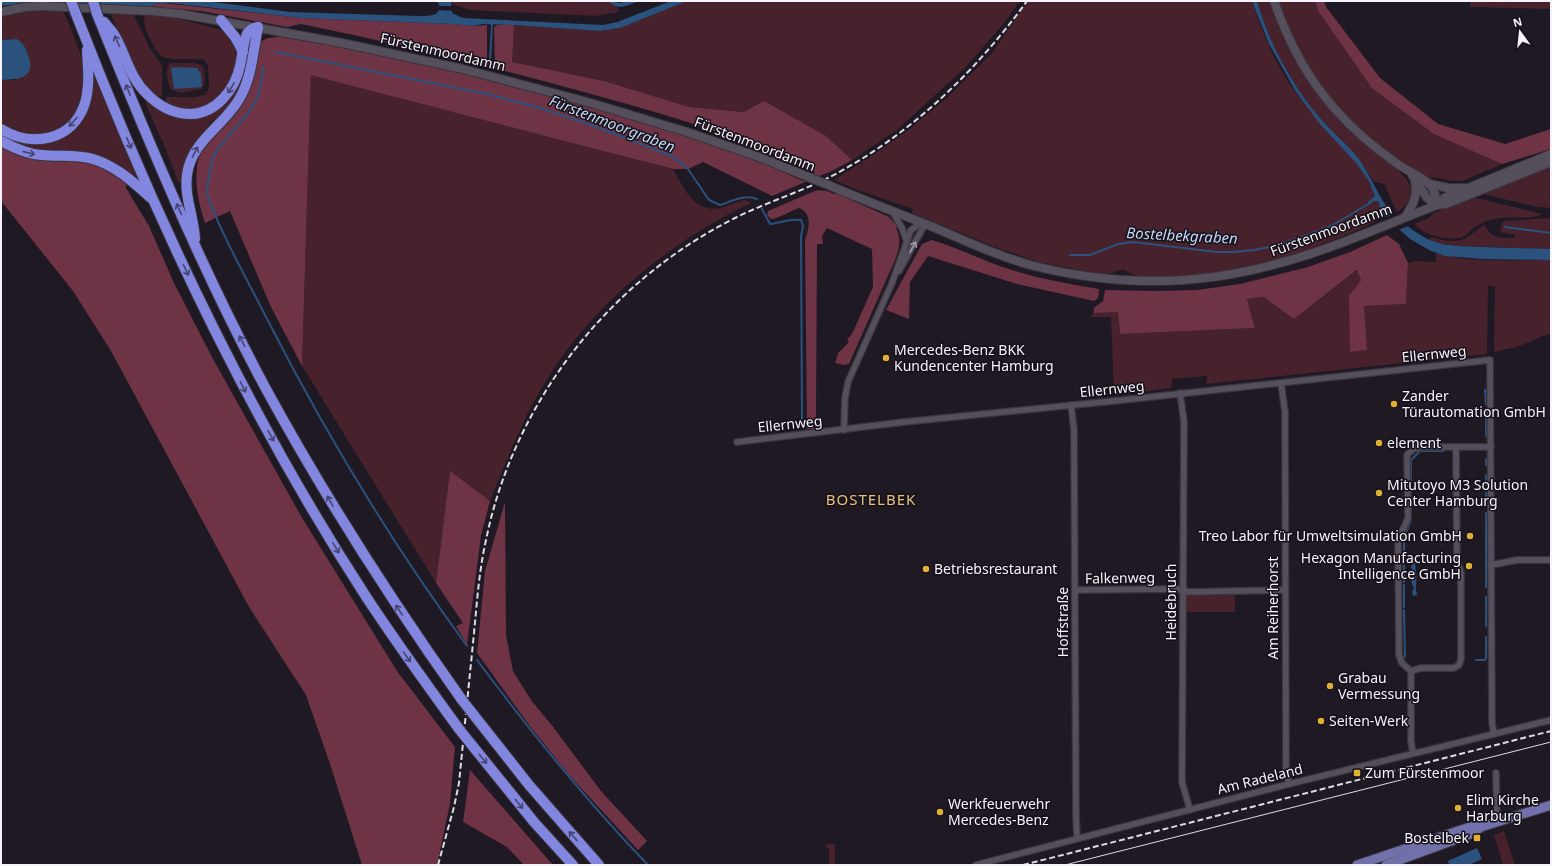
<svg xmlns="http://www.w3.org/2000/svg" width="1552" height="866" viewBox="0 0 1552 866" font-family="'Noto Sans',sans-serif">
  <rect width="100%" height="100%" fill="#1e1923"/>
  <g fill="#47222c">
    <path d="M451,1H609L617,7L619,12L595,16L470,10L452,4Z"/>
    <path d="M687,1H1020L1005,22L965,68L897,130L852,160L826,136L744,112L689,107L604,81L511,62L514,25L600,31L620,28Z"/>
    <path d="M1028,1H1252C1261,29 1278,71 1297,94C1320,121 1364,162 1375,194L1374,198L1368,202L1369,205L1374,201H1378L1382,214L1375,222L1341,237L1290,256L1245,267L1213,273L1179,276L1138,277L1124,270H1119L1114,273L1099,274L1039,262L998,248L912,213L913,209L855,189L834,180L873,155L907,131L947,98L992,53Z"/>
    <path d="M1257,1H1270C1276,20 1284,40 1294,57C1312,85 1335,115 1358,138C1372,151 1399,166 1408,182C1415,194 1408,206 1397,212L1384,184L1374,182C1360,157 1340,140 1321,119C1292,86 1269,43 1257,1Z"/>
    <path d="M1277,1H1324L1326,7L1380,78L1438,124L1505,144L1502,164L1463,181H1452L1433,177L1432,179C1377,152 1330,109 1300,54C1291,38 1285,19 1277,1Z"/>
    <path d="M1471,1H1551V9L1470,7Z"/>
    <path d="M37,10H63C70,27 79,46 83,64C89,95 78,123 47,133C33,137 13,131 1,122V80H15L17,39L1,40V16L22,11Z"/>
    <path d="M110,12L133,14L150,48L162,66V96L158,98C132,73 123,44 110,12Z"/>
    <path d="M144,14C164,14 176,18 195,23C208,27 224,27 233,40C240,49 237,59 234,69C233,74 232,82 229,86C213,110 189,114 166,102V97H196L206,94L209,87L208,65L203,59H171L162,57L155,49L145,28Z"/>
    <path d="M247,49L250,50L240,90L225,111L210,123L195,143L192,149L183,182H178C172,163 164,145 156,127C152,117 148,111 145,101C175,124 183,118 217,108Z"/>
    <path d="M174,63H195L201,65C206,72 206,82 202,89L181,93L171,90C168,84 165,70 169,64Z"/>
    <path d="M93,73L139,183L117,165L103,157L92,154L25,148L1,136V131L20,140L71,130Z"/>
    <path d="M311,74L673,169C684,188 694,213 720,208C728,206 736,202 744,200L752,203C675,238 597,301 551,373C525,412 508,457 490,501L450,472L436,583L302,366Z"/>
    <path d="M1551,167V208L1537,207L1483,194L1485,190L1524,176Z"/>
    <path d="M1473,197L1477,198L1542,214C1533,220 1512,216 1500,218C1491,219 1482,222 1475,227C1470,230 1468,235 1463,237C1449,242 1424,235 1414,224L1429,218L1434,213Z"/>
    <path d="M1551,218V249L1456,246L1437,243L1429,240L1431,237C1441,240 1456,244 1466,238C1473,234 1478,228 1485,225C1491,239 1502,238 1515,238V235L1504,233L1500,231L1502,223L1505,221Z"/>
    <path d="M1436,253C1467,263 1517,260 1551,260V333L1517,347L1494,352L1495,286H1488L1487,354L1206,384L1207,376L1172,379L1171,388L1114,395L1111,317H1090L1094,313L1118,312L1120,334L1255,328L1247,299L1264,297L1294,319L1358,270L1361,280L1350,352L1366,350L1364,306L1406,304L1408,263L1415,261L1436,262Z"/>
    <path d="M1191,593H1235V612H1187V596Z"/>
    <path d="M1504,831L1515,865H1503L1494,835Z"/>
    <path d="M826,844H835V865H829V849L826,848Z"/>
  </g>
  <g fill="#6e3344">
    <path d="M1315,1H1324L1326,7L1380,78L1438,124L1505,144L1551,129V149L1502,164L1434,134L1372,88L1319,12Z"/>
    <path d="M163,3L302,18L452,24L474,26L487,25V61L495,64L494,27L497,25H514L512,62L604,81L689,107L744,112L764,101L826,136L852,160L834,170L772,196L703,162L688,169H673L311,75L302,366L271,307L230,211L205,223C196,196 190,164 208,139C214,131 223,127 227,119C238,95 247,70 258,45C264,37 272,37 282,37L373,53L439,67L567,100L703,141L750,157L803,181L815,172C786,160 758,146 729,136C681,119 632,105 584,92C490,66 396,43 301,24L287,27L201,11L152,7L154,4Z"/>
    <path d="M1,145L98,163L126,181V188L149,226L174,283L213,359L301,516L397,671L455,747L450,804L437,865H362L331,767L306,695L249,607L111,351L73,291L1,201Z"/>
    <path d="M817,190L827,191L834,194L836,193L889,217L898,227L896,228C902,240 899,249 895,260L849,364L843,365L835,363L838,353L849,342L847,340L853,332L873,287L872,249L827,228L822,236L823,244H817L816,417L814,429H807L805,240C809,229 813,213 799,208C791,211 777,219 771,219L767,215L768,211Z"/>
    <path d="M1387,235L1399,244L1408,263L1406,304L1364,306L1367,350L1350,352L1349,296L1361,280L1357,270L1294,319L1264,297L1247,299L1255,328L1120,334L1118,312L1094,313V308L1103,301L1105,290L1156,291L1197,290L1240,284L1308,267L1350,252Z"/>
    <path d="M932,240C959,248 983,261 1009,269C1038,279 1069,284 1099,289L1098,298L1094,301L1017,284L928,256L910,282L909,319L886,310L922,244Z"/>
    <path d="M450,471L490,501L481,536L467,645L456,626L463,623L436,583Z"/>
    <path d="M505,502L506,635L513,671L531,700L554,728L601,791L647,841L638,850L569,775L529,725L477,653L485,571Z"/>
    <path d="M470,770L553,865H524L507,847L463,822Z"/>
  </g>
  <g fill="#2b517d">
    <path d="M123,1H206L290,12L419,16C428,16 442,17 439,4L437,2L427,1H451L452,13L463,18L603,25L617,22L671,1H687L620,28L600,31L514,25L482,24L474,26L452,24L302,18L170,3L154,4L152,7L123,6Z"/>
    <path d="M609,1L620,3L626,1H639C628,5 618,12 609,1Z"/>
    <path d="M1252,1H1257C1269,43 1292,85 1320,118C1332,132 1346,143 1358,158C1370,174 1376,191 1387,207C1395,218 1418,235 1430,240C1446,247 1465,246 1481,247C1504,248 1528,248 1551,249V260L1483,259L1445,256L1431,251L1410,239L1382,214L1378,201H1374L1369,205L1368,202L1375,196L1369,181L1357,164L1320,124L1296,92L1269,44Z"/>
    <path d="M17,39C24,44 27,50 29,58C35,79 18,79 1,80V40Z"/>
    <path d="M175,67L197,68L201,74L202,87L174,89L171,68Z"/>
    <path d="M1413,562L1415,563C1416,571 1417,578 1416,586C1415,590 1417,591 1417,595L1413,596L1412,591L1414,589L1411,581L1414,575L1411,567Z"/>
    <path d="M1477,848L1482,859L1469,865H1449L1448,861Z"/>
  </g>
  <g fill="#1e1923">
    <path d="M438,6H454V11L437,10Z"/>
    <path d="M1396,213L1411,225L1398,230L1384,218Z"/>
  </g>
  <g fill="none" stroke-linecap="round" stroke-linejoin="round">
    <g stroke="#2b517d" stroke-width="2">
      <path d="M276,52L487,94L540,108L594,126L672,156L688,169L709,200L720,205C732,201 745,194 757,199"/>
      <path d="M490,62L492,23"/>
      <path d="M263,67C262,77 261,88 257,98C247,120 228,133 216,152C212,159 210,168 209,176C207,185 206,192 209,200C224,240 246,277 265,315C324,431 390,541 467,646"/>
      <path d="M762,209L770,224C781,223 790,218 801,220L803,226L801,237L802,419"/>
      <path d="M1505,227L1551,233"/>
      <path d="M1070,255H1090L1118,244L1133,242L1217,252H1233L1254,250L1280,245L1318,231L1333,225L1370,203"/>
      <path d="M1485,390L1486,404"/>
      <path d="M1486,411V436"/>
      <path d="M1486,465V459"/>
      <path d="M1486,485V475"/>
      <path d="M1411,491V460L1420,451H1444"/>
      <path d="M1411,499V513"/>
      <path d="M1486,504V493"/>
      <path d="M1486,513V587"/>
      <path d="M1404,550V538L1411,520"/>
      <path d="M1404,554V582"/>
      <path d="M1404,585V607"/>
      <path d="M1486,597V626"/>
      <path d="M1404,610L1405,657"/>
      <path d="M477,660C530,731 586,801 648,865"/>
      <path d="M1476,660H1485L1486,658V637"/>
    </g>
    <g stroke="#2b517d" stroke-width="7">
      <path d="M69,1L133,3L146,1"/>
      <path d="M1,2L27,1"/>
    </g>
    <defs>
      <g id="street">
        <path d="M892,211L902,228L907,242"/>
        <path d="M899,271L925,224"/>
        <path d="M1281,383L1285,412L1286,770L1289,784"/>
        <path d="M1180,393L1184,422L1182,782L1190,810"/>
        <path d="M1071,405L1074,429L1076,815L1077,838"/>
        <path d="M844,430L845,398L848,382L892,283L911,230L918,225L923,224"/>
        <path d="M737,442L904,422L1114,401L1490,360L1492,723L1494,734"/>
        <path d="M1491,565L1517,560H1551"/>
        <path d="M1075,590L1177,589L1189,592L1285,590"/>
        <path d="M1411,671L1421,668H1454L1459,665L1461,659V573L1457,560L1456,447"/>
        <path d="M1413,753L1411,741V671L1402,663L1399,655L1398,543C1399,534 1406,526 1408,517L1407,455L1413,449L1421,447H1491"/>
        <path d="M1496,773L1497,821"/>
        <path d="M976,865L1289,784L1551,720"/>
      </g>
      <g id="secondary">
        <path d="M1274,1C1288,41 1307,78 1335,109C1354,131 1376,149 1399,165C1408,171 1424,178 1430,185C1435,190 1436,198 1437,205"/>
        <path d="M1,12L25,7L42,6L152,11L181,14L342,43L463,69L591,103L687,132L759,157L801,174"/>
        <path d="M1412,175L1427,198L1437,205"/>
        <path d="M1430,184L1448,188H1465"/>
        <path d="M833,187C866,201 900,214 933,227C966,241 1000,257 1034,266C1114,286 1197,286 1276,264C1331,250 1384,225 1437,205L1446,204L1551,162"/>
        <path d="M1437,205L1444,198L1551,154"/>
        <path d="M1405,217C1413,205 1418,196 1415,182"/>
      </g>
      <g id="primary">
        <path d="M1357,865L1470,827H1481"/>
        <path d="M1386,865L1473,833L1481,827L1551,805"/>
      </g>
      <g id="highway">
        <path d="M76,14C154,216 247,413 365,595C395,641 427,685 459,729"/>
        <path d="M97,14C148,141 201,268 266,389C325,497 391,600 462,700"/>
        <path d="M221,20L235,37L243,52"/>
        <path d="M104,22C108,27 112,31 115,36C127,57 129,77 148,95C160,107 174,114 191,114C217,113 235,89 240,66C242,57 243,45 246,36C248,31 252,28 258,27"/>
        <path d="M1,129C32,148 73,141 85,103C90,86 88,68 87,50"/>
        <path d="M1,141C14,148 27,154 41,155C58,157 76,154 93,159C116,166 133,182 151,198"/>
        <path d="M195,239C194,217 184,197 187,175C191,142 222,127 238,101C252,79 253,51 258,27"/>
        <path d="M473,714L529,785L599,865"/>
        <path d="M471,744L534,822L573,865"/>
      </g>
    </defs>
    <use href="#street" stroke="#38353c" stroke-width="8"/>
    <use href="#secondary" stroke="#38353c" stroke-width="10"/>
    <use href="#primary" stroke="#38353c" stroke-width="11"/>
    <use href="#highway" stroke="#38353c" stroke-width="12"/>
    <use href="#street" stroke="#554f5b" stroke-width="5.5"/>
    <use href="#secondary" stroke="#554f5b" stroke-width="8"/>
    <use href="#primary" stroke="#7170aa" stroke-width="9"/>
    <use href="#highway" stroke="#8386df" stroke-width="10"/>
    <path stroke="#dedbe2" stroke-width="1" d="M1065,865L1551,742"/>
    <g stroke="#dedbe2" stroke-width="2" stroke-dasharray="6 3" stroke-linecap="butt">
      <path d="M438,865L454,807L459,783C464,733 469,683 474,633C477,602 479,571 486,540C514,402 609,281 735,218C765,203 797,193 826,179C907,138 974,74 1027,1"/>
      <path d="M1023,865L1551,731"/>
    </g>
    <defs>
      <path id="secondary-bridge" d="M801,174L833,187"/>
      <g id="highway-bridge">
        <path d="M71,1L76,14"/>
        <path d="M93,1L97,14"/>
        <path d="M462,700L473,714"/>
        <path d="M459,729L471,744"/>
      </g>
    </defs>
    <use href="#secondary-bridge" stroke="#38353c" stroke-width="10" stroke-linecap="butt"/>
    <use href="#highway-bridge" stroke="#38353c" stroke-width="12" stroke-linecap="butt"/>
    <use href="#secondary-bridge" stroke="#554f5b" stroke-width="8"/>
    <use href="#highway-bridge" stroke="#8386df" stroke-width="10"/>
  </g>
  <defs><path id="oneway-shaft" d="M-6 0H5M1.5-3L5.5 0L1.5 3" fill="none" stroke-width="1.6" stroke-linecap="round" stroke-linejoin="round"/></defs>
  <g stroke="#464572">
    <use href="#oneway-shaft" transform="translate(117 41) rotate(-114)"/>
    <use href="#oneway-shaft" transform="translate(231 88) rotate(121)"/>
    <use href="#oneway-shaft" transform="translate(128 90) rotate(-112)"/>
    <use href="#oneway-shaft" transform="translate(73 122) rotate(132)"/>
    <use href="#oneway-shaft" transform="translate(129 143) rotate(67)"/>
    <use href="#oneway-shaft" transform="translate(195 152) rotate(-63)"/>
    <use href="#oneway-shaft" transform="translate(29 153) rotate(13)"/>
    <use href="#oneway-shaft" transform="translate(179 209) rotate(-115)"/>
    <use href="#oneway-shaft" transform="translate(186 270) rotate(64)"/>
    <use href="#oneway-shaft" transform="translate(242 341) rotate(-117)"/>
    <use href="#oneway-shaft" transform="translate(243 387) rotate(63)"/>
    <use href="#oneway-shaft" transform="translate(271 436) rotate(61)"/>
    <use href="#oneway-shaft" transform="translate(330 501) rotate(-121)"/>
    <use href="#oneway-shaft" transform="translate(336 548) rotate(58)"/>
    <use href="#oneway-shaft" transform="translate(399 610) rotate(-124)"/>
    <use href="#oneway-shaft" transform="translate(407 657) rotate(54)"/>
    <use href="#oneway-shaft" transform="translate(483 759) rotate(51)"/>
    <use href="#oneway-shaft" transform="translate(519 804) rotate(51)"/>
    <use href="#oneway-shaft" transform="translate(573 836) rotate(-131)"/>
  </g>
  <use stroke="#9d99a3" href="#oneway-shaft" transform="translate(913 247) rotate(-61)"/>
  <g fill="#e0b034" stroke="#151019" stroke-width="1.5">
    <circle cx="886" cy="358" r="4"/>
    <circle cx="1394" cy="404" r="4"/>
    <circle cx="1379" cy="443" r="4"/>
    <circle cx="1379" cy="493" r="4"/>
    <circle cx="1470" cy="536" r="4"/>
    <circle cx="1469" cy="566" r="4"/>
    <circle cx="926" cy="569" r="4"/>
    <circle cx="1330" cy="686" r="4"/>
    <circle cx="1321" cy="721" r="4"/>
    <rect x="1353" y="769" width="8" height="8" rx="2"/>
    <circle cx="1458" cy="808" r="4"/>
    <circle cx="940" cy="812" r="4"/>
    <rect x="1473" y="834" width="8" height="8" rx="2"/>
  </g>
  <g text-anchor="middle" stroke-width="3" stroke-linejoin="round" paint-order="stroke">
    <g font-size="14" fill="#f6f3fa" stroke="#151019">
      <text transform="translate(443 52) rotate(13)" y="5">Fürstenmoordamm</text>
      <text transform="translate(755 144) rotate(21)" y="5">Fürstenmoordamm</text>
      <text transform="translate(1331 230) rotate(-20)" y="5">Fürstenmoordamm</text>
      <text transform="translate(1434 354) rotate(-6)" y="5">Ellernweg</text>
      <text transform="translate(1112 389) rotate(-6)" y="5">Ellernweg</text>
      <text transform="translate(790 424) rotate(-6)" y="5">Ellernweg</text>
      <text transform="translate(1120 578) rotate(-1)" y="5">Falkenweg</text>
      <text transform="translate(1171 602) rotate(-90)" y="5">Heidebruch</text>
      <text transform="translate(1273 608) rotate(-90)" y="5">Am Reiherhorst</text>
      <text transform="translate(1063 622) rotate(-90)" y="5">Hoffstraße</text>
      <text transform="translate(1260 779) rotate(-14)" y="5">Am Radeland</text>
    </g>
    <g font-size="14" fill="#f6f3fa" stroke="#151019" text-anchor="start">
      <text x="894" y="355">Mercedes-Benz BKK<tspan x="894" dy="16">Kundencenter Hamburg</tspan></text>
      <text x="1402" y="401">Zander<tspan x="1402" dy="16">Türautomation GmbH</tspan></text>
      <text x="1387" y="448">element</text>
      <text x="1387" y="490">Mitutoyo M3 Solution<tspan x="1387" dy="16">Center Hamburg</tspan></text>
      <text x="1462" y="541" text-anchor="end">Treo Labor für Umweltsimulation GmbH</text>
      <text x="1461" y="563" text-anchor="end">Hexagon Manufacturing<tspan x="1461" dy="16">Intelligence GmbH</tspan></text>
      <text x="934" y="574">Betriebsrestaurant</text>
      <text x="1338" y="683">Grabau<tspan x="1338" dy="16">Vermessung</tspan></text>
      <text x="1329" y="726">Seiten-Werk</text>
      <text x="1365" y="778">Zum Fürstenmoor</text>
      <text x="1466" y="805">Elim Kirche<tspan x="1466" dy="16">Harburg</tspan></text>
      <text x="948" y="809">Werkfeuerwehr<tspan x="948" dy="16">Mercedes-Benz</tspan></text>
      <text x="1469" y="843" text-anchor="end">Bostelbek</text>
    </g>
    <g font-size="15" font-style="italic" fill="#c0d7f3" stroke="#151019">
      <text transform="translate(612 124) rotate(21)" y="5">Fürstenmoorgraben</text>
      <text transform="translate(1182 236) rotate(3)" y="5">Bostelbekgraben</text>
    </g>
    <g font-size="15" letter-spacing="1" fill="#e6c57b" stroke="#151019">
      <text x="871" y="505">BOSTELBEK</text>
    </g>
  </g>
  <rect width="1552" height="866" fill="none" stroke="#f6f3fa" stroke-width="4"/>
  <g transform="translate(1520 32) rotate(345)" stroke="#151019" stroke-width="3" paint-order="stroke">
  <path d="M0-3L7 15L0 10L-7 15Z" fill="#f6f3fa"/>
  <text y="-6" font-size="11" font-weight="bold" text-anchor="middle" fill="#f6f3fa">N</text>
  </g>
</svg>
